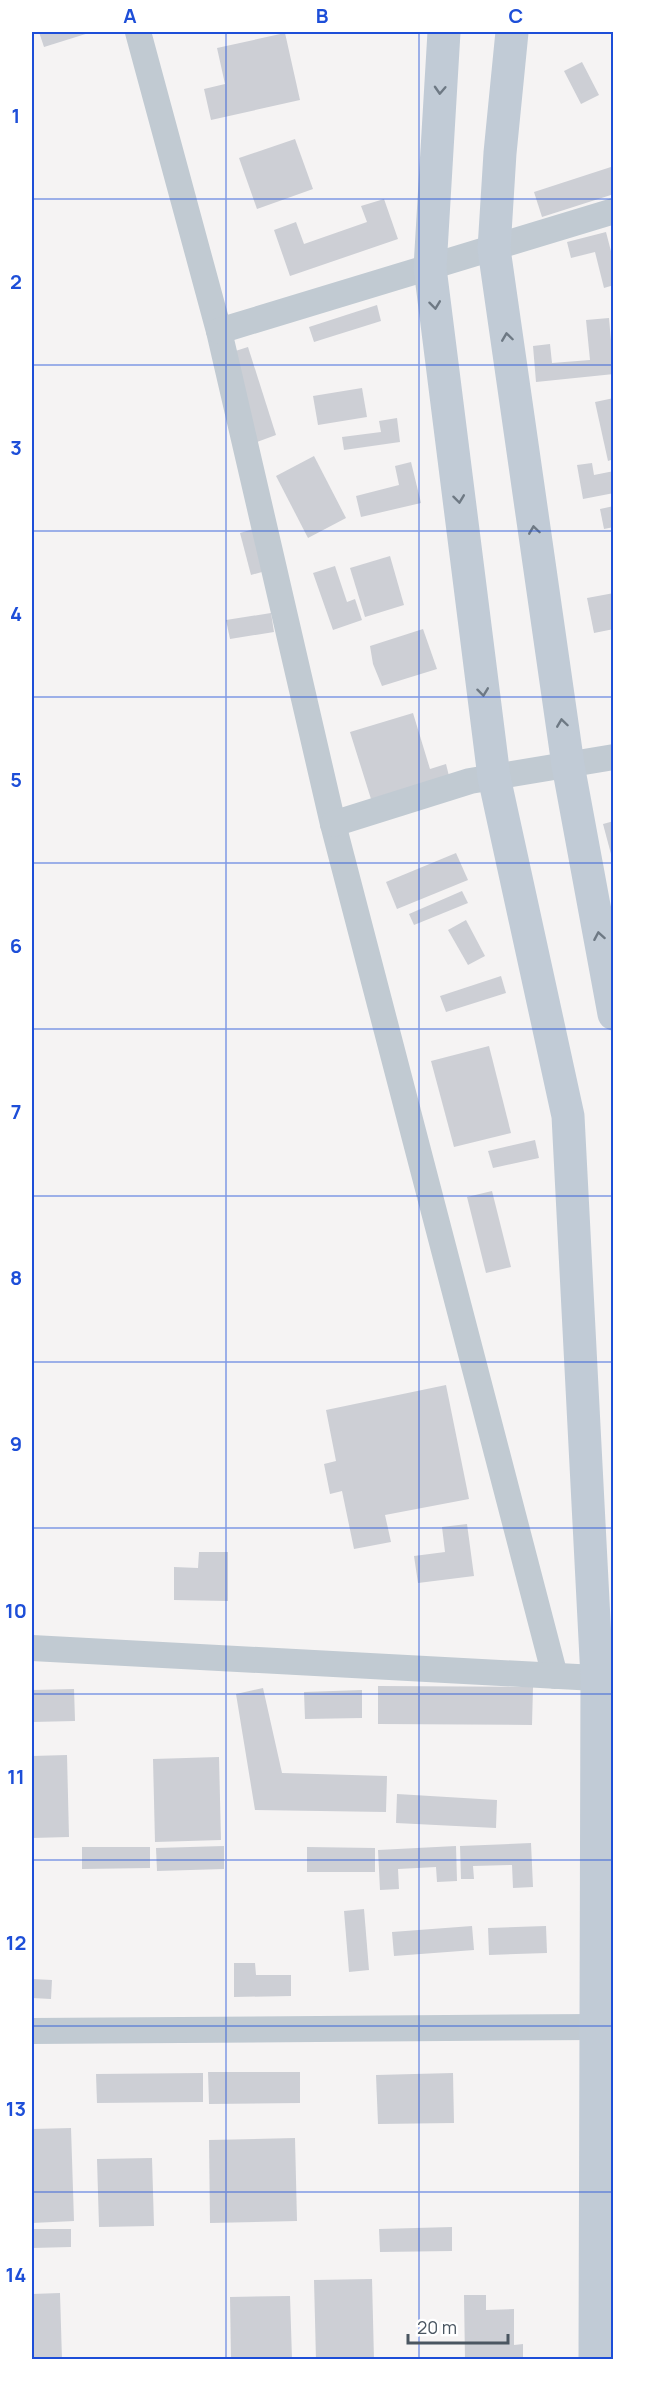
<svg xmlns="http://www.w3.org/2000/svg" width="645" height="2391" viewBox="0 0 645 2391" font-family="Manrope,sans-serif">
  <rect width="100%" height="100%" fill="#f5f3f3"/>
  <g fill="#cdcfd5">
    <path d="M39,32H92L44,47Z"/>
    <path d="M285,33L300,100L211,120L204,89L225,84L217,48Z"/>
    <path d="M582,62L599,95L581,104L564,71Z"/>
    <path d="M295,139L313,189L257,209L239,158Z"/>
    <path d="M614,166V194L542,217L534,192Z"/>
    <path d="M384,199L398,239L290,276L274,230L296,222L304,244L367,222L361,206Z"/>
    <path d="M606,232L614,263V285L604,288L595,252L571,258L567,242Z"/>
    <path d="M377,305L381,321L314,342L309,327Z"/>
    <path d="M609,318L614,374L536,382L533,346L550,344L552,363L590,360L586,320Z"/>
    <path d="M248,347L276,435L257,442L229,353Z"/>
    <path d="M362,388L367,417L318,425L313,396Z"/>
    <path d="M614,398V459L608,461L595,402Z"/>
    <path d="M397,418L400,442L344,450L342,437L381,432L379,421Z"/>
    <path d="M314,456L346,518L308,538L276,476Z"/>
    <path d="M411,462L421,503L361,517L356,496L399,485L395,466Z"/>
    <path d="M592,463L594,475L614,471V493L583,499L577,465Z"/>
    <path d="M614,506V527L604,529L600,509Z"/>
    <path d="M257,528L269,570L251,575L240,533Z"/>
    <path d="M390,556L404,605L365,617L350,568Z"/>
    <path d="M335,566L347,602L355,599L362,620L333,630L313,573Z"/>
    <path d="M614,593V629L594,633L587,598Z"/>
    <path d="M271,613L274,632L230,639L226,620Z"/>
    <path d="M423,629L437,669L382,686L373,664L370,646Z"/>
    <path d="M413,713L430,769L446,764L449,776L371,799L350,732Z"/>
    <path d="M614,821V853L611,854L603,824Z"/>
    <path d="M456,853L468,880L397,909L386,882Z"/>
    <path d="M462,891L468,903L414,925L409,914Z"/>
    <path d="M466,920L485,956L468,965L448,930Z"/>
    <path d="M501,976L506,993L446,1012L440,996Z"/>
    <path d="M489,1046L511,1133L454,1147L431,1061Z"/>
    <path d="M535,1140L539,1158L493,1168L488,1151Z"/>
    <path d="M492,1191L511,1267L486,1273L467,1197Z"/>
    <path d="M446,1385L469,1499L385,1515L391,1542L354,1549L342,1491L330,1494L324,1464L336,1461L326,1410Z"/>
    <path d="M467,1524L474,1576L418,1583L414,1556L445,1552L442,1527Z"/>
    <path d="M199,1552H228V1601L174,1600V1567L198,1568Z"/>
    <path d="M378,1686L533,1687L532,1725L378,1724Z"/>
    <path d="M263,1688L282,1773L387,1776L386,1812L255,1810L236,1694Z"/>
    <path d="M74,1689L75,1721L32,1722V1690Z"/>
    <path d="M362,1690V1718L305,1719L304,1692Z"/>
    <path d="M67,1755L69,1837L32,1838V1756Z"/>
    <path d="M219,1757L221,1840L155,1842L153,1759Z"/>
    <path d="M397,1794L497,1800L496,1828L396,1823Z"/>
    <path d="M531,1843L533,1887L513,1888L512,1865L473,1866L474,1879H461L460,1846Z"/>
    <path d="M224,1846V1869L157,1871L156,1848Z"/>
    <path d="M456,1846L457,1881L437,1882L436,1867L398,1869L399,1889L380,1890L378,1850Z"/>
    <path d="M82,1847H150V1868L82,1869Z"/>
    <path d="M307,1847L375,1848V1872H307Z"/>
    <path d="M364,1909L369,1970L349,1972L344,1911Z"/>
    <path d="M472,1926L474,1950L394,1956L392,1932Z"/>
    <path d="M546,1926L547,1953L489,1955L488,1928Z"/>
    <path d="M234,1963H255L256,1975H291V1996L234,1997Z"/>
    <path d="M32,1979L52,1980L51,1999L32,1998Z"/>
    <path d="M208,2072H300V2103L209,2104Z"/>
    <path d="M203,2073V2102L97,2103L96,2074Z"/>
    <path d="M453,2073L454,2123L378,2124L376,2075Z"/>
    <path d="M71,2128L74,2221L32,2223V2129Z"/>
    <path d="M295,2138L297,2221L210,2223L209,2140Z"/>
    <path d="M152,2158L154,2226L99,2227L97,2159Z"/>
    <path d="M452,2227V2251L380,2252L379,2229Z"/>
    <path d="M32,2229H71V2247L32,2248Z"/>
    <path d="M372,2279L374,2360H316L314,2280Z"/>
    <path d="M60,2293L62,2360H32V2294Z"/>
    <path d="M464,2295H486V2310L514,2309V2345L523,2344V2360H465Z"/>
    <path d="M290,2296L292,2360H231L230,2297Z"/>
  </g>
  <g fill="none" stroke-linecap="round" stroke-linejoin="round">
    <g stroke="#c1cad2" stroke-width="26">
      <path d="M138,32L219,331L333,824L555,1676"/>
      <path d="M219,331L614,211"/>
      <path d="M333,824L470,781L614,757"/>
      <path d="M32,1648L614,1679"/>
      <path d="M32,2031L596,2027"/>
    </g>
    <g stroke="#c1cbd6" stroke-width="33">
      <path d="M444,32L430,268L494,777L568,1116L597,1678L595,2360"/>
      <path d="M512,32L500,153L494,249L568,765L614,1014"/>
    </g>
  </g>
  <defs><path id="oneway-chevron" d="M-2-3.5L2.5 0L-2 3.5" fill="none" stroke-width="1.6" stroke-linecap="round" stroke-linejoin="round" transform="scale(1.5)"/></defs>
  <g stroke="#6e7984">
    <use href="#oneway-chevron" transform="translate(440 90) rotate(93)"/>
    <use href="#oneway-chevron" transform="translate(435 305) rotate(83)"/>
    <use href="#oneway-chevron" transform="translate(507 337) rotate(-98)"/>
    <use href="#oneway-chevron" transform="translate(459 499) rotate(83)"/>
    <use href="#oneway-chevron" transform="translate(534 530) rotate(-98)"/>
    <use href="#oneway-chevron" transform="translate(483 692) rotate(83)"/>
    <use href="#oneway-chevron" transform="translate(562 723) rotate(-98)"/>
    <use href="#oneway-chevron" transform="translate(599 936) rotate(-100)"/>
  </g>
  <path fill="none" stroke="#1d4ed8" stroke-width="1.5" stroke-opacity="0.55" d="M226,32V2360M419,32V2360M32,199H614M32,365H614M32,531H614M32,697H614M32,863H614M32,1029H614M32,1196H614M32,1362H614M32,1528H614M32,1694H614M32,1860H614M32,2026H614M32,2192H614"/>
  <rect width="645" height="2391" fill="none" stroke="#ffffff" stroke-width="66"/>
  <path d="M408 2334v9h100v-9" fill="none" stroke="#4a5661" stroke-width="3"/>
  <text x="417" y="2334" font-size="18" fill="#4a5661" stroke="#ffffff" stroke-width="4.5" paint-order="stroke">20 m</text>
  <rect x="33" y="33" width="579" height="2325" fill="none" stroke="#1d4ed8" stroke-width="2"/>
  <g font-size="20" text-anchor="middle" font-weight="bold" fill="#1d4ed8">
    <text x="130" y="23">A</text>
    <text x="322" y="23">B</text>
    <text x="516" y="23">C</text>
    <text x="16" y="123">1</text>
    <text x="16" y="289">2</text>
    <text x="16" y="455">3</text>
    <text x="16" y="621">4</text>
    <text x="16" y="787">5</text>
    <text x="16" y="953">6</text>
    <text x="16" y="1119">7</text>
    <text x="16" y="1285">8</text>
    <text x="16" y="1451">9</text>
    <text x="16" y="1618">10</text>
    <text x="16" y="1784">11</text>
    <text x="16" y="1950">12</text>
    <text x="16" y="2116">13</text>
    <text x="16" y="2282">14</text>
  </g>
</svg>
